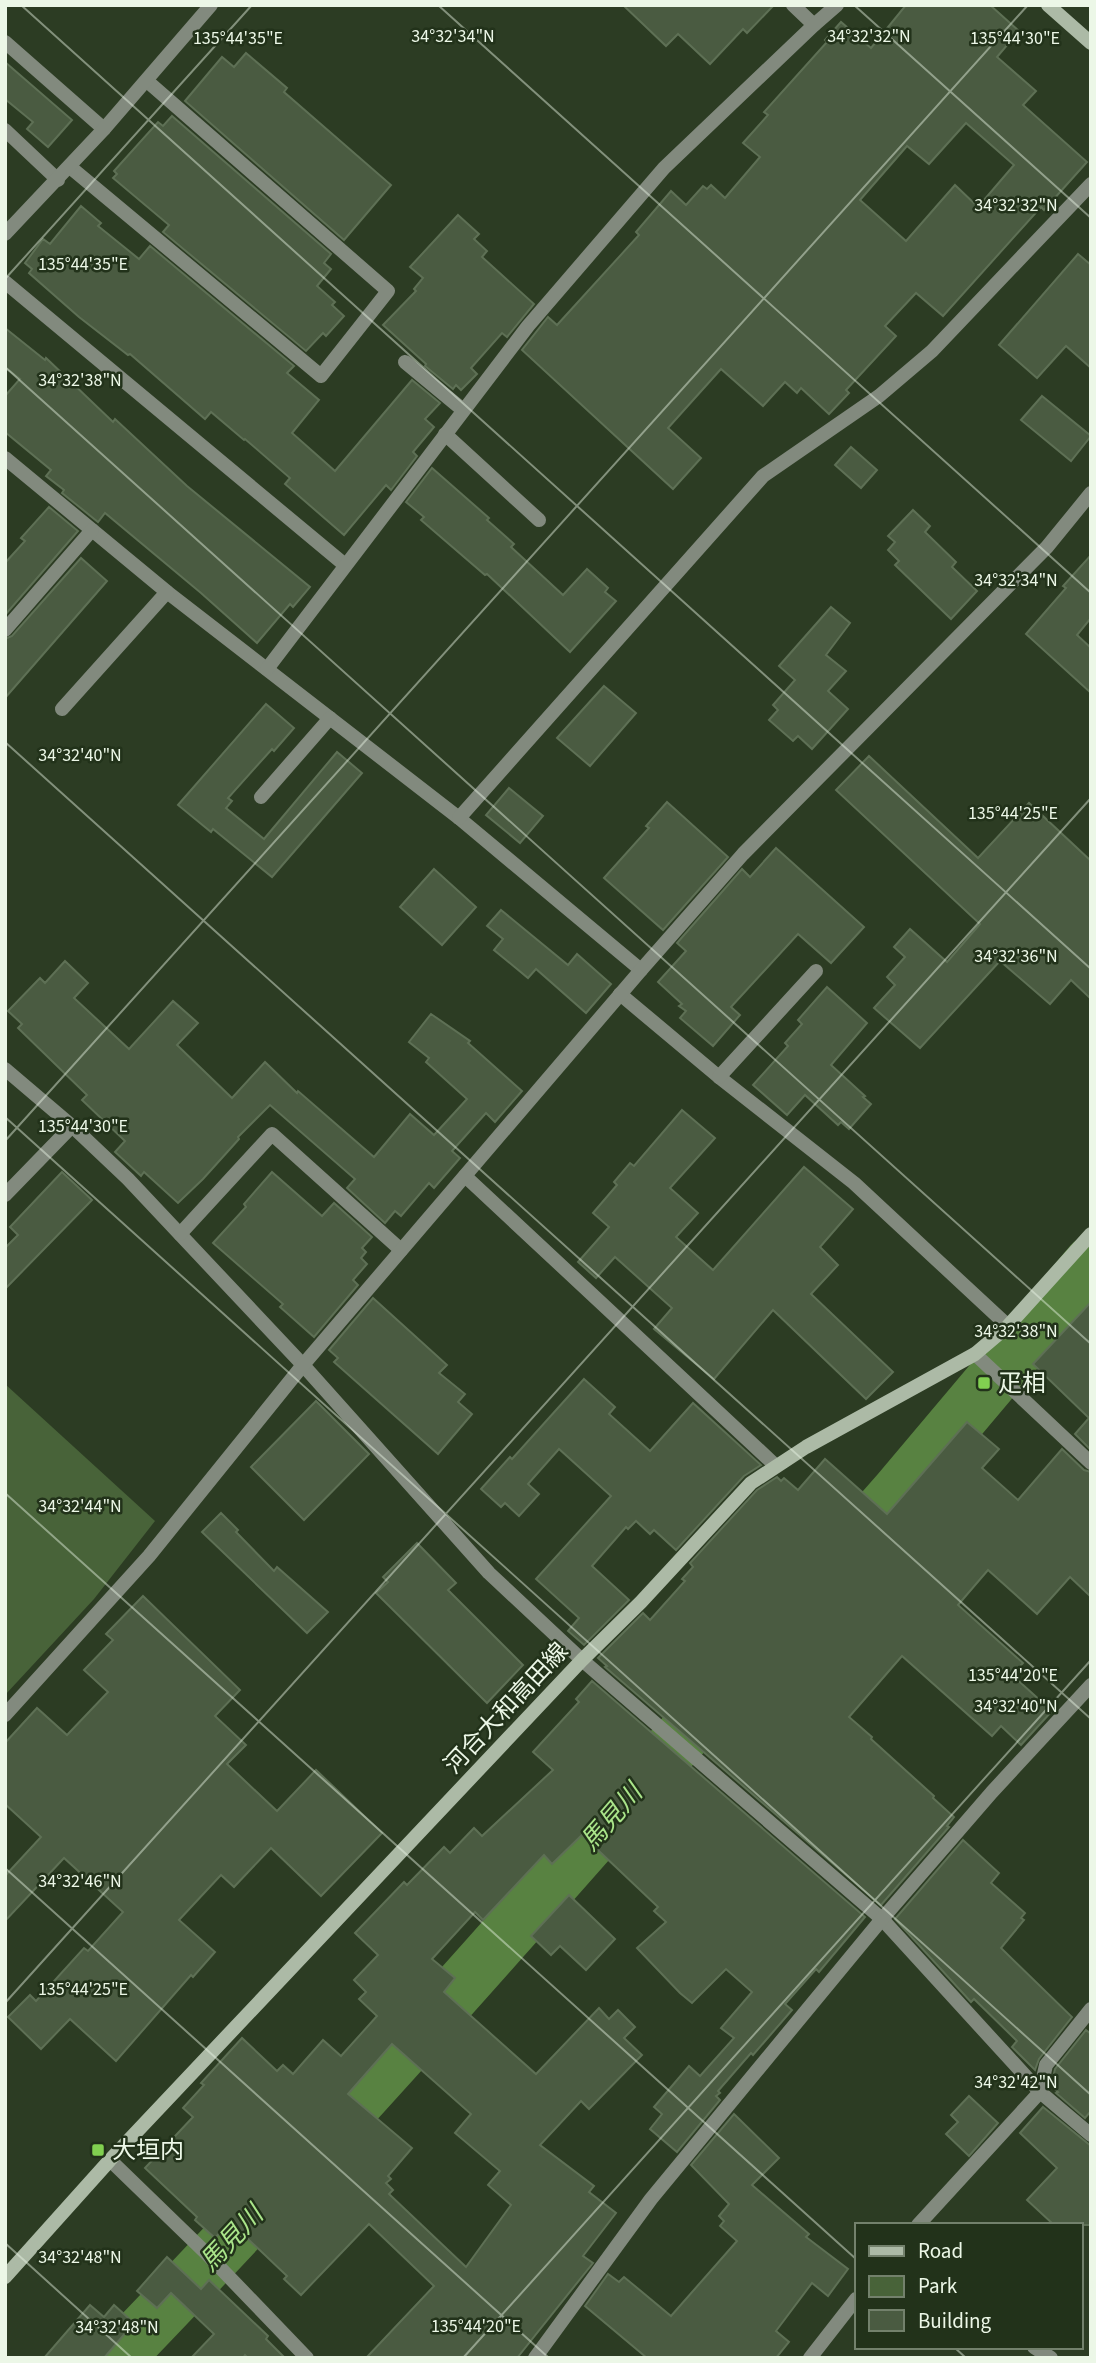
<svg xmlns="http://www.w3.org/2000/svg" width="1096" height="2363" viewBox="0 0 1096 2363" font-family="'Source Sans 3','Noto Sans JP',sans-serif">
  <rect width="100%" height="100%" fill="#2c3c23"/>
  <path fill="#486339" d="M5,1384L155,1521L94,1599L5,1695Z"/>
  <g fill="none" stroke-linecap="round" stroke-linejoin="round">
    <g stroke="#588241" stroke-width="54">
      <path d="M833,1566L898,1492L1091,1263"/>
      <path d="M117,2358C326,2142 524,1916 722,1691"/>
    </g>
  </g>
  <g fill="#4a5b41" stroke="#5e7055" stroke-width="2" fill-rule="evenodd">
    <path d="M623,5H774L747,33L743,29L710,64L678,34L666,46Z"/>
    <path d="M906,5H990L1019,31L997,57L1036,91L1023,105L1087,162L1044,210L1041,207L943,316L916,293L885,326L896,336L846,390L849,393L829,414L801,388L797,393L785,382L763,406L721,369L668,428L701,458L673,489L522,350L548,317L557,325L639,235L636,232L671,191L686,205L703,186L707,189L711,185L725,198L760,157L743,143L768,115L764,112L827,42L825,40L841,22L871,48ZM966,123L1014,165L978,207L955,185L906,241L860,200L907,146L929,164Z"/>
    <path d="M246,53L287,88L284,92L391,185L344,240L185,101L222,57L234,67Z"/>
    <path d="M5,62L72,120L48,147L27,129L33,122L5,99Z"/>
    <path d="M172,116L331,254L324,263L331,269L317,286L335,302L332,305L344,316L326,336L323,333L306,351L163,232L169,225L113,178L117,174L114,171L158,122L163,126Z"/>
    <path d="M81,206L101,223L98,226L139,259L150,246L294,366L287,373L319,400L292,433L335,471L412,380L440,403L425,419L434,427L413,452L417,456L391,490L386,485L344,535L285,484L290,478L245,439L244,440L211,412L205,419L130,354L128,355L79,317L29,273L32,269L25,263L43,239L50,244Z"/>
    <path d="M458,215L479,234L474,239L487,251L482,257L534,304L507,337L502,333L471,368L477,374L461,390L456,385L453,389L425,366L426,364L383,325L416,291L414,289L423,278L410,267Z"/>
    <path d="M1078,254L1091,265V368L1066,346L1037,378L999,345Z"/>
    <path d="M5,328L45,360L46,358L113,422L115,419L187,486L310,587L293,607L290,604L257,643L201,593L105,513L98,522L62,493L64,490L46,476L51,470L5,432V396L20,379L5,367Z"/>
    <path d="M1042,396L1091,436L1071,461L1021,420Z"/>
    <path d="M851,447L877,470L861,488L835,465Z"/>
    <path d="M432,468L489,518L487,520L514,544L511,547L563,595L587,569L608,588L605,592L616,601L570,652L487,574L485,575L421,520L424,517L406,502Z"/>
    <path d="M49,507L78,531L5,615V563L25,541L21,538Z"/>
    <path d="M913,510L930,526L925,532L956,562L952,567L977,591L951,619L895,565L899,561L888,550L895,542L888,536Z"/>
    <path d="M1091,555V618L1077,635L1091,648V693L1026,634L1066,588L1063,586Z"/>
    <path d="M81,558L107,581L5,698V639L12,636Z"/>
    <path d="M831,607L850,623L826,655L846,671L828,691L848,709L812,749L798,736L793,741L769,720L778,710L773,705L795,680L779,666Z"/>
    <path d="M604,686L636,713L590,766L557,738Z"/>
    <path d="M266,704L294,728L274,751L272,749L228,798L232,801L226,808L264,839L337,752L362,773L272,877L213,829L211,832L178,805Z"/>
    <path d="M869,756L978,858L1029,803L1091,861V999L1071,980L1050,1004L1000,961L920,1048L874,1008L895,985L887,977L905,957L894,947L910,929L947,962L980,924L836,790Z"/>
    <path d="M509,788L543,816L520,843L486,815Z"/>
    <path d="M667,802L728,857L663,930L604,878L649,828L646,826Z"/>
    <path d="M776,848L864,927L831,963L798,934L731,1007L740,1015L713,1046L680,1018L686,1011L679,1006L682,1004L658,982L686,951L677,943L742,869L750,877Z"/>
    <path d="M434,869L476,907L442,945L400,907Z"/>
    <path d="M501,910L568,965L577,954L611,984L586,1013L536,969L528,978L494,950L503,939L487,926Z"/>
    <path d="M65,961L88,983L74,998L129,1049L173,1001L198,1023L177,1045L232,1098L265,1062L297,1093L298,1091L374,1157L410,1114L434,1135L467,1099L426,1062L429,1058L409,1042L431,1014L470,1041L468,1043L522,1091L495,1122L486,1113L452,1151L460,1158L434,1188L429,1183L401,1216L395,1211L385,1223L347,1188L355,1179L270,1105L238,1137L239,1139L203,1179L178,1203L144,1172L141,1176L115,1152L125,1141L82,1100L87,1095L18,1028L22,1024L8,1011L40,978L45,983Z"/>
    <path d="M827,987L867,1023L831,1065L865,1096L863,1097L871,1104L849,1129L841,1122L838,1125L805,1095L787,1115L753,1085L788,1046L785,1043L802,1024L798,1020Z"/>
    <path d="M682,1110L715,1138L670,1188L698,1213L676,1237L713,1270L804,1167L853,1209L820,1247L838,1265L811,1294L893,1372L866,1399L773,1310L714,1379L654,1329L672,1308L615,1257L596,1278L578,1262L609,1227L593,1213L617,1185L614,1182L630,1163L634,1166Z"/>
    <path d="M62,1172L92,1200L5,1289V1248L18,1235L10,1227Z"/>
    <path d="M272,1172L322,1216L334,1203L372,1237L362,1248L366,1252L361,1258L367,1264L353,1280L358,1285L314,1337L280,1307L283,1304L213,1243L246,1207L244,1204Z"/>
    <path d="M373,1298L447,1365L439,1373L465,1394L458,1402L472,1414L438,1454L334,1362L338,1358L329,1350Z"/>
    <path d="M1091,1302V1450L1075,1434L1089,1418L1033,1364Z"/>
    <path d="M584,1379L615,1407L609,1414L650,1451L693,1403L761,1465L744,1476L676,1550L654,1530L650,1534L636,1521L628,1529L626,1527L592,1566L629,1600L584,1645L568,1631L579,1618L536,1579L611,1496L559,1449L528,1484L539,1494L519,1516L505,1503L501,1507L481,1489L510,1457L512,1459Z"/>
    <path d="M316,1401L369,1454L304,1520L251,1467Z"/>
    <path d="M967,1422L999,1449L982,1468L1018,1500L1062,1449L1084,1470L1091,1472V1597L1070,1577L1037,1614L988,1570L958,1605L1023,1663L1012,1675L1052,1711L1021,1745L1001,1726L992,1736L902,1656L849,1717L872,1737L871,1739L934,1796L933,1798L954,1817L947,1826L949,1827L881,1905L605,1667L607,1666L598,1658L643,1613L650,1620L685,1581L682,1579L693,1567L690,1563L757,1490L777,1477L781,1481L784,1478L798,1490L825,1459L887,1514Z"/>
    <path d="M221,1513L238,1530L236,1532L274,1571L277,1567L328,1612L307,1633L202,1532Z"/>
    <path d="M417,1543L456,1583L448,1590L523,1665L487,1703L376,1593L388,1582L383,1577Z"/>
    <path d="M143,1596L240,1690L215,1716L246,1745L227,1764L277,1811L316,1770L382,1833L321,1896L271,1848L234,1887L221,1875L179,1920L215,1952L193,1977L191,1975L116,2061L70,2019L41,2049L8,2017L30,1995L36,2001L84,1948L88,1951L123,1912L64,1858L5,1921V1876L41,1837L5,1804V1743L37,1708L67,1735L108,1692L84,1670L113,1640L106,1634Z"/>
    <path d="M592,1681L865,1917L819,1972L816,1969L785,2004L792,2010L753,2055L751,2053L718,2091L720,2093L716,2096L720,2100L677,2152L650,2129L662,2114L654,2107L689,2066L700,2076L734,2038L721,2028L752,1992L726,1969L692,2003L680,1993L637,1948L666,1922L654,1911L658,1907L582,1835L552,1864L544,1855L483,1920L475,1912L432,1959L455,1978L444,1992L536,2074L599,2008L609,2019L618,2010L635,2027L624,2038L642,2055L589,2109L581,2101L540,2145L594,2186L589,2192L616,2213L583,2256L593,2263L517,2358H366L434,2286L369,2224L301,2295L284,2279L287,2276L230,2222L215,2238L195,2220L197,2217L145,2168L193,2117L183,2108L204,2085L201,2083L242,2038L277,2071L283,2065L293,2074L323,2040L341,2056L377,2016L359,1999L366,1992L354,1980L378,1955L355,1933L404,1882L407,1885L444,1847L450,1853L474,1828L482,1836L553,1770L533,1752L579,1702L576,1699ZM392,2044L471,2114L455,2133L500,2171L488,2185L511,2205L466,2267L389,2194L393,2190L386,2183L391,2179L388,2176L412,2148L348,2094Z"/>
    <path d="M963,1840L999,1873L991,1883L1025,1913L1021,1918L1024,1920L1001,1948L1072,2017L1039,2059L1035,2070L1012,2047L1017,2041L974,1999L971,2002L895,1919Z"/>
    <path d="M569,1895L615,1939L586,1970L560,1946L551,1955L531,1936Z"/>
    <path d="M1086,2030L1091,2034V2111L1085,2118L1056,2093L1058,2092L1051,2086L1055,2069Z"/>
    <path d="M969,2096L998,2123L969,2156L946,2134L958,2122L951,2115Z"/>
    <path d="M1043,2107L1091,2146V2225H1054L1027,2200L1057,2168L1020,2133Z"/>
    <path d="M734,2114L779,2158L752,2185L809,2234L806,2237L848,2269L828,2296L812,2283L776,2331L789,2342L776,2358H647L585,2306L608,2274L619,2282L624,2277L671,2316L737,2241L720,2226L724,2221L719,2216L729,2204L691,2165Z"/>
    <path d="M167,2257L201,2289L209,2280L268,2336L266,2339L285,2358H248L245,2355L243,2358H191L214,2334L171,2293L157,2308L137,2291Z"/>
    <path d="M90,2305L104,2317L114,2305L134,2323L104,2358H44Z"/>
  </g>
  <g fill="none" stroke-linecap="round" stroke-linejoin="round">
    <path stroke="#828a7e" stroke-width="14" d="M975,1354L1091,1463"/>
    <g stroke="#828a7e" stroke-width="14">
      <path d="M793,5L814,25"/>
      <path d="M5,42L104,129"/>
      <path d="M5,130L58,180"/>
      <path d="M70,167L321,376L388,291L147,81"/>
      <path d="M5,234L104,129L211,5"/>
      <path d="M5,282L345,565"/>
      <path d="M405,362L463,410"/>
      <path d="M445,434L539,520"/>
      <path d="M5,458L167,592L459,818L641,970"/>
      <path d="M5,630L92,530"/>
      <path d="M267,669L528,326L664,168L814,25L837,5"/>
      <path d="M62,709L167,592"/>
      <path d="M261,797L330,718"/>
      <path d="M459,818L763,476L879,396L932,351L1091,184"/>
      <path d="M620,994L719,1077L854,1183L1008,1326"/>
      <path d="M5,1069L72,1126L128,1179L303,1365L489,1573L582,1660L882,1919L1040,2092L1091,2135"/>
      <path d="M719,1077L816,971"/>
      <path d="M465,1176L776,1466"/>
      <path d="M5,1195L72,1126"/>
      <path d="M180,1234L272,1134L401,1250"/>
      <path d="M5,1715L149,1556L303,1365L641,970L743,854L1047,547L1091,493"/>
      <path d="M110,2160L206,2253L307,2358"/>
      <path d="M918,2225L1040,2092L1046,2065L1091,2009"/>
      <path d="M1034,2347L1051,2358"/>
      <path d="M535,2358L651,2199L882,1919L992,1792L1091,1685"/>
      <path d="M810,2358L856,2299"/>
    </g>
    <g stroke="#acbaa6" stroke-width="14">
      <path d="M1048,5L1091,43"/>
      <path d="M5,2277L110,2160L582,1660L641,1602L751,1483L806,1447L975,1354L1008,1326L1091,1234"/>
    </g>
  </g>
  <path fill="none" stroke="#ecf7e7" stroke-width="2" stroke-opacity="0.45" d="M21,5L1091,969M438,5L1091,593M854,5L1091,218M5,279L252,5M5,367L1091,1344M5,742L1091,1719M5,1117L1091,2095M5,1141L1028,5M5,1493L856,2259M5,1868L549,2358M5,2003L1091,798M5,2243L132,2358M954,2347L966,2358M463,2358L1091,1660"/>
  <g fill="#81d050" stroke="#22321a" stroke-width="2.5">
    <rect x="977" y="1376" width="14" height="14" rx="3.5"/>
    <rect x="91" y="2143" width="14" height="14" rx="3.5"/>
  </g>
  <g text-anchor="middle" stroke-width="5" stroke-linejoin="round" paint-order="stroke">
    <g font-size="24" fill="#ecf7e7" stroke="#22321a" text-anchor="start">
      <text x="998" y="1391">疋相</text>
      <text x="112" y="2158">大垣内</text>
    </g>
    <g font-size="24" fill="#ecf7e7" stroke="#22321a">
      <text transform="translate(506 1708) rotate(-47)" y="8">河合大和高田線</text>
    </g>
    <g font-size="26" font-style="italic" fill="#aae58a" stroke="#22321a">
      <text transform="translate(611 1817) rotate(-49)" y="9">馬見川</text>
      <text transform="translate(231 2238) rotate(-47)" y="9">馬見川</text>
    </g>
  </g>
  <g font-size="18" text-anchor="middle" fill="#ecf7e7" stroke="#22321a" stroke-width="5" stroke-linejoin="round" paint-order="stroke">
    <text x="869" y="42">34°32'32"N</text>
    <text x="453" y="42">34°32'34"N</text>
    <text x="238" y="44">135°44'35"E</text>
    <text x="1015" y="44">135°44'30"E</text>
    <text x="1016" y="211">34°32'32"N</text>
    <text x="83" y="270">135°44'35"E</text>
    <text x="80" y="386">34°32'38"N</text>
    <text x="1016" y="586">34°32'34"N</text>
    <text x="80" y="761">34°32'40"N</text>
    <text x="1013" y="819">135°44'25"E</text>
    <text x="1016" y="962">34°32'36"N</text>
    <text x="83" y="1132">135°44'30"E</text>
    <text x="1016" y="1337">34°32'38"N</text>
    <text x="80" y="1512">34°32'44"N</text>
    <text x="1013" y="1681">135°44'20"E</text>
    <text x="1016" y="1712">34°32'40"N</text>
    <text x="80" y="1887">34°32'46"N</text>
    <text x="83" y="1995">135°44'25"E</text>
    <text x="1016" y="2088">34°32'42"N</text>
    <text x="80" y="2263">34°32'48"N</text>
    <text x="476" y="2332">135°44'20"E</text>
    <text x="117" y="2333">34°32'48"N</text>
  </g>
  <rect width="1096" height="2363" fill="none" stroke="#ecf7e7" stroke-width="14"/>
  <rect x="855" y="2223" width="228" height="126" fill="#22321a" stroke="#73816c" stroke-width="2"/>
  <rect x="869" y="2246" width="35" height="10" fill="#acbaa6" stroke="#73816c" stroke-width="2"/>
  <text x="918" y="2258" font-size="21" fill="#ecf7e7">Road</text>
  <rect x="869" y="2276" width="35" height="21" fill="#486339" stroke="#73816c" stroke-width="2"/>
  <text x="918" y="2293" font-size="21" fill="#ecf7e7">Park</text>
  <rect x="869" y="2310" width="35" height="21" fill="#4a5b41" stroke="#73816c" stroke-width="2"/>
  <text x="918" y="2328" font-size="21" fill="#ecf7e7">Building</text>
</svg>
